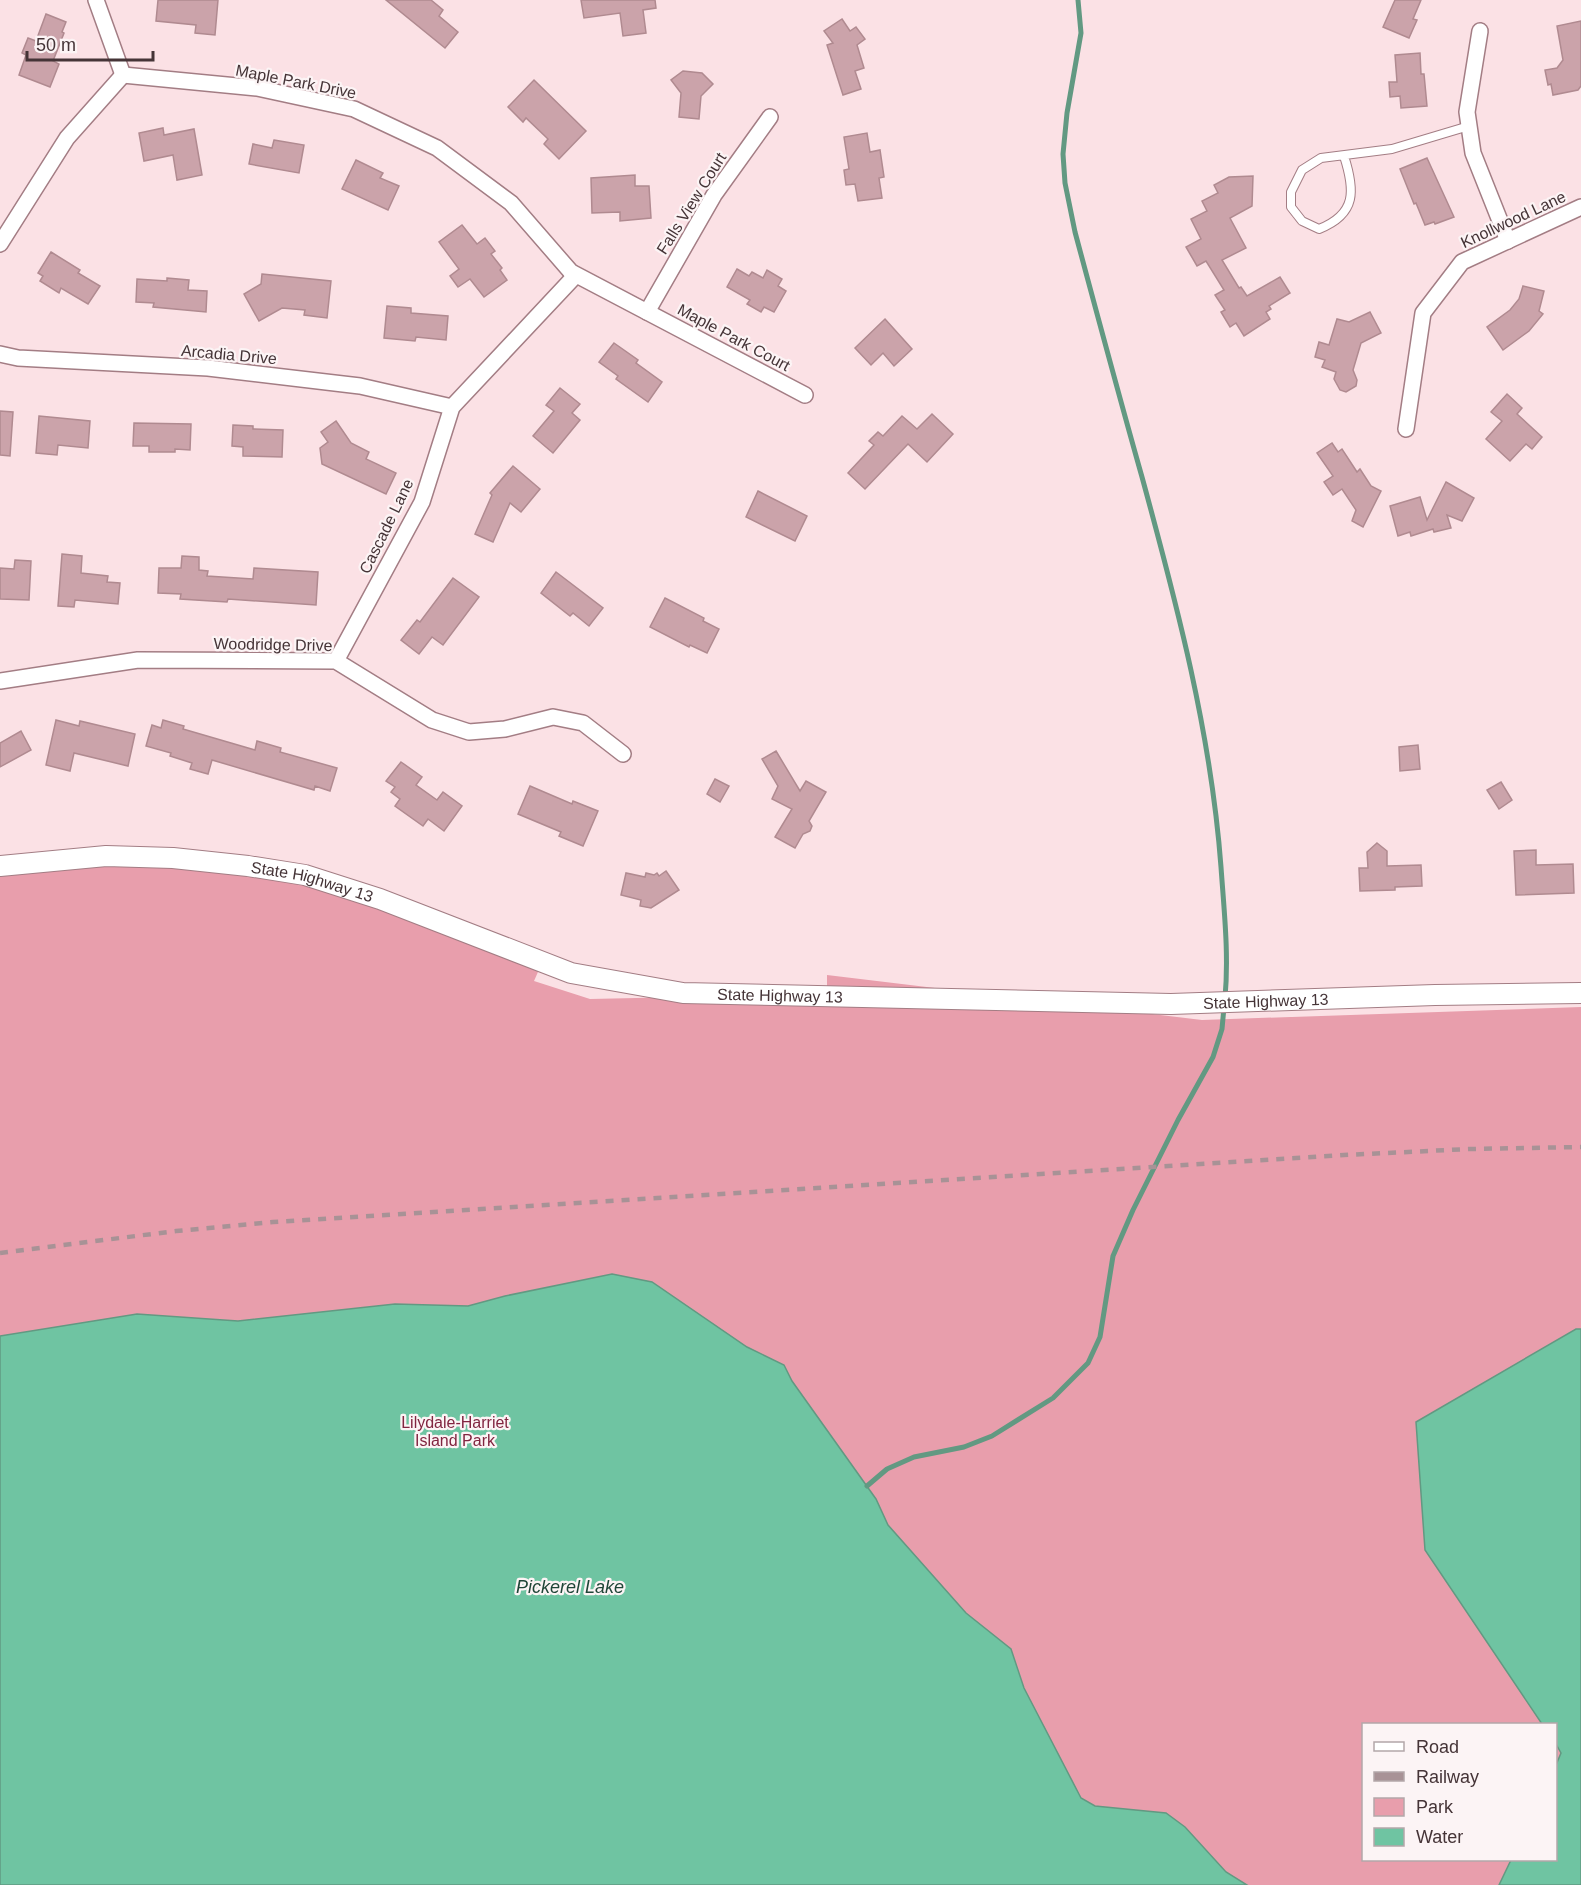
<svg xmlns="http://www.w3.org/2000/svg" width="1581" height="1885" viewBox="0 0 1581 1885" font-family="Helvetica,sans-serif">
  <rect width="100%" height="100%" fill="#fbe1e5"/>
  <path fill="#e89eac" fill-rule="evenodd" d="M192,858L368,893L545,956L534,981L590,999L827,994V975L1202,1020L1581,1007V1885H0V868ZM1364,1724H1556V1860H1364Z"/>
  <g fill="#6fc4a2" stroke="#629982" stroke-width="1.5">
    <path d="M612,1274L652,1282L747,1347L784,1365L792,1381L876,1499L888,1525L966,1613L1011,1649L1024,1688L1081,1798L1095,1806L1166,1813L1185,1827L1226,1872L1247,1885H0V1336L137,1314L238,1321L395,1304L468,1306L505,1296Z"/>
    <path d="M1576,1329H1581V1885H1499L1511,1860H1556V1765L1561,1753L1556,1744V1724H1542L1425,1550L1416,1422Z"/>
  </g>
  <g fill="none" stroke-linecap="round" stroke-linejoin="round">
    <g stroke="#629982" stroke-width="5">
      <path d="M1078,0L1081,33L1067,113L1063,154L1065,183L1075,232C1097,314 1119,396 1142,477C1177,605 1211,733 1221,867C1224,910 1229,954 1225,998"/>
      <path d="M867,1486L887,1469L914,1457L964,1447L992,1436L1053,1398L1088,1363L1100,1337L1113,1256L1133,1210L1178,1120L1213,1057L1222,1029L1224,1007"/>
    </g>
  </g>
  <g fill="#cba3aa" stroke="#b08a90" stroke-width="1.5">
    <path d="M158,0H218L215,35L195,33L196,25L156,21Z"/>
    <path d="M386,0H431L443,10L439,16L458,32L445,48Z"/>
    <path d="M581,0H655L656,8L643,10L646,33L623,36L620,13L584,18Z"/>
    <path d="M1395,0H1421L1413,19L1417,20L1409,38L1383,27Z"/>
    <path d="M46,14L66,22L62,32L64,33L53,61L59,64L50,87L19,75L26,55L22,53L28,38L36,41Z"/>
    <path d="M842,19L850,31L856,27L865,39L857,45L864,68L855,71L861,89L843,95L827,45L833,43L824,31Z"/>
    <path d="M1581,21V86L1578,90L1553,95L1551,84L1548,85L1545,70L1557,68L1563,60L1557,26Z"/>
    <path d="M1420,53L1421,74H1424L1427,106L1401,108L1400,96L1390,97L1389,82H1397L1395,55Z"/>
    <path d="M683,71L702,73L713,84L701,96L699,119L679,117L681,93L671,80Z"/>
    <path d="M534,80L586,131L559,159L544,144L548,139L526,118L523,122L508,107Z"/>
    <path d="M163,128L164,135L194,129L202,175L177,180L173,155L144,161L139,133Z"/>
    <path d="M867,133L870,152L880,150L884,177L879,178L882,198L858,201L855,184L846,185L844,170L849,169L844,137Z"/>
    <path d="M274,140L304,145L299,173L249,164L253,144L272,148Z"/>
    <path d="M1427,158L1454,217L1435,224L1434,222L1425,225L1416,203L1414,204L1400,169Z"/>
    <path d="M356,160L383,173L380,178L399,186L388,210L342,189Z"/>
    <path d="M635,175V186H649L651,218L620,221V212L592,213L591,178Z"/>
    <path d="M1253,176L1252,206L1230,218L1246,248L1222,260L1239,288L1241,287L1247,296L1280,277L1290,293L1269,306L1271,309L1266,312L1270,319L1244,336L1236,323L1230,327L1221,312L1225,310L1215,295L1224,290L1206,261L1197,266L1186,247L1201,239L1191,219L1207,211L1202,201L1218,193L1214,185L1229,177Z"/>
    <path d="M462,225L477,244L485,238L495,251L491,254L502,268L500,270L507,280L484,297L470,279L458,287L450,276L459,269L439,242Z"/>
    <path d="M51,252L80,270L78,273L100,286L88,304L61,288L59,293L40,281L43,276L38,273Z"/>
    <path d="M737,269L749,276L752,272L763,278L767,270L782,279L778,286L786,291L774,312L764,307L761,312L747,304L750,300L727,287Z"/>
    <path d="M262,274L331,281L327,318L304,315L305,310L282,308L259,321L244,294L261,284Z"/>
    <path d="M167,278L189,280L188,290L207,291L206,312L153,307L154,303L136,302L137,279L167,281Z"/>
    <path d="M1523,286L1544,291L1539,311L1543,314L1529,331L1503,350L1487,327L1510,310L1519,299Z"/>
    <path d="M387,306L411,308V313L448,316L446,340L416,337L415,341L384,338Z"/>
    <path d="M1370,312L1381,333L1361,343L1353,370L1357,380L1356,386L1346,392L1340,390L1334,379L1336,372L1322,367L1325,360L1315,357L1319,342L1329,345L1337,319L1349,322Z"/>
    <path d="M885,319L912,349L894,366L883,353L871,365L855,348Z"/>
    <path d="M614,343L638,360L636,363L662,382L648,402L616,379L618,376L599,362Z"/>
    <path d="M560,388L580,404L572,413L580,420L553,453L533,436L554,411L546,405Z"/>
    <path d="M1507,394L1522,408L1517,414L1542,437L1532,449L1526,444L1510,461L1486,439L1502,421L1491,412Z"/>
    <path d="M0,411L13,412L10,456L0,455Z"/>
    <path d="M932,414L953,434L927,462L908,444L865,489L848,473L874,445L869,441L878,432L883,436L902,416L917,429Z"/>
    <path d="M39,416L90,421L88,448L58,445L57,455L36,453Z"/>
    <path d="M336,421L351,443L369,452L366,459L396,473L386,494L322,464L320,448L328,442L321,432Z"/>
    <path d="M134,423L191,424L190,450L175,449V452H149V446H133Z"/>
    <path d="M233,425L253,426V429L283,430L282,457L243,456V447L232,446Z"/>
    <path d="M1332,443L1338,452L1342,449L1357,472L1360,469L1371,486L1381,491L1363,527L1352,521L1356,510L1342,489L1333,495L1324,482L1333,476L1317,453Z"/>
    <path d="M513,466L540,489L521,512L510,503L493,542L475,534L492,495L490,493Z"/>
    <path d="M1446,482L1474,498L1462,521L1447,515L1451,528L1434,532L1433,529L1411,536L1410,532L1398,536L1390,506L1420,497L1427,520Z"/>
    <path d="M758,491L807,516L795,541L746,517Z"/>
    <path d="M62,554L82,556L81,573L108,576L107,582L120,583L118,604L75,600L74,607L58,606Z"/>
    <path d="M182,556L199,557V570L208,571L207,576L253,579L254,568L318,572L316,605L228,599L227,602L180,599L181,594L158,593L159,568H181Z"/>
    <path d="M15,560L31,561L29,600L0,599V568L14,569Z"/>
    <path d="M556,572L603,608L589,626L573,613L570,616L541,593Z"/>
    <path d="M453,578L479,597L443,645L432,637L419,654L401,640L417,620L420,622Z"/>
    <path d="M665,598L704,618L703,621L719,629L707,653L690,645L689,647L650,627Z"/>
    <path d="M56,720L79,726L80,721L135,734L128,766L74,753L70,771L46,765Z"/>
    <path d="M163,720L184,726L183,729L255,750L257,741L281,748L280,752L337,768L330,791L315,786L314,790L212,760L208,774L190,769L192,763L170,756L171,753L146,746L152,725L161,728Z"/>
    <path d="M21,731L31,750L0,767V743Z"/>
    <path d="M1418,745L1420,769L1400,771L1399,747Z"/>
    <path d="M776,751L800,791L806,781L826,792L809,821L812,826L810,831L803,834L795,848L775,837L792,809L772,799L778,786L762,759Z"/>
    <path d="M401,762L422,777L416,785L437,800L443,792L462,806L444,831L428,819L423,826L395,806L400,799L391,792L395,787L386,781Z"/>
    <path d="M715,779L729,786L720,802L707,794Z"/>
    <path d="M1501,782L1512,800L1499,809L1487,790Z"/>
    <path d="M530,786L572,804L573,801L598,811L583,846L559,836L561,832L518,814Z"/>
    <path d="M1377,843L1387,851V866L1421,865L1422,886L1395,887V890L1360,891L1359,868H1368L1367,852Z"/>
    <path d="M1536,850V865L1573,864L1574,893L1516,895L1514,851Z"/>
    <path d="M666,871L679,890L651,908L640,906L641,900L621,895L626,873L645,877L646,873L654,875L657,873L659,876Z"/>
  </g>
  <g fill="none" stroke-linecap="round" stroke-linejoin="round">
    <defs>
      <path id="service" d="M1344,156C1355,190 1357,214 1319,229L1302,221L1291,207V192L1302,170L1321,158L1392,149L1469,126"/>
      <g id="minor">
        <path d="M96,0L123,75"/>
        <path d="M1480,31L1467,112L1473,153L1508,241"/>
        <path d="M123,75L257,88L354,109L437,148L511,203L571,272L805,395"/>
        <path d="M0,244L67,138L123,75"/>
        <path d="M647,312L714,195L770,117"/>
        <path d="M0,354L18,358L208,368L360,386L452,407"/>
        <path d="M1406,429L1423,313L1462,262L1581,207"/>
        <path d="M336,661L422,502L452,407L575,276L571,272"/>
        <path d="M0,681L138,660L336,661L432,720L469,732L505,729L553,717L583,723L623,754"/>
      </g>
      <g id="tertiary">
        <path id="s1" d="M0,866L106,856L173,858L248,866L305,875L380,899L571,973L683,993L1171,1004L1435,995L1581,993"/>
      </g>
    </defs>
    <use href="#service" stroke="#a37d84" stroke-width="10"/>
    <use href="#minor" stroke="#a37d84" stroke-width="18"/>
    <use href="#tertiary" stroke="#a37d84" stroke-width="22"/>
    <use href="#service" stroke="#fff" stroke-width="8"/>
    <use href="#minor" stroke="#fff" stroke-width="15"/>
    <use href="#tertiary" stroke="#fff" stroke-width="20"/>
    <path stroke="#a89296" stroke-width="4.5" stroke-dasharray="8 8" stroke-linecap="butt" d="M0,1253L176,1231L273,1222L1344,1155L1470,1149L1581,1147"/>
  </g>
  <g text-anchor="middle" stroke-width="4.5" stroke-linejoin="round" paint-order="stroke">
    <g font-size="16" fill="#453437" stroke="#fcf4f5">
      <text transform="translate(296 81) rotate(11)" y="6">Maple Park Drive</text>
      <text transform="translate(691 203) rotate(-58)" y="6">Falls View Court</text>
      <text transform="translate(1513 219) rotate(-25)" y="6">Knollwood Lane</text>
      <text transform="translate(734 337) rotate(28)" y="6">Maple Park Court</text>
      <text transform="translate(229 354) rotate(5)" y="6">Arcadia Drive</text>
      <text transform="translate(386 526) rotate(-64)" y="6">Cascade Lane</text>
      <text transform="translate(273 644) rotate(1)" y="6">Woodridge Drive</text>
      <text dy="6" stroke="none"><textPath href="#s1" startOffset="315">State Highway 13</textPath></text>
      <text dy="6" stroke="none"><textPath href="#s1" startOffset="801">State Highway 13</textPath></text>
      <text dy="6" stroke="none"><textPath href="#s1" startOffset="1287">State Highway 13</textPath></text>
    </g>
    <g font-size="16" fill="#812540" stroke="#fcf4f5">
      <text x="455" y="1428">Lilydale-Harriet<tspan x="455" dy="18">Island Park</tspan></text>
    </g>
    <g font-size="18" font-style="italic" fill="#1f4537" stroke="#fcf4f5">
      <text x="570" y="1593">Pickerel Lake</text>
    </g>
  </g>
  <rect x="1362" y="1723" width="195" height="138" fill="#fcf4f5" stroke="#b3a7a9" stroke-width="1.5"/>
  <rect x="1374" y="1742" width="30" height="9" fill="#ffffff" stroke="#b3a7a9" stroke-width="1.5"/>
  <text x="1416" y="1753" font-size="18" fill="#453437">Road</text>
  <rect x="1374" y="1772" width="30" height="9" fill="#a89296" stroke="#b3a7a9" stroke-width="1.5"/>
  <text x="1416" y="1783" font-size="18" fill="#453437">Railway</text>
  <rect x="1374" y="1798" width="30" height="18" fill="#e89eac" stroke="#b3a7a9" stroke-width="1.5"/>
  <text x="1416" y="1813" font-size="18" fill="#453437">Park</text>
  <rect x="1374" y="1828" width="30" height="18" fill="#6fc4a2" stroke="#b3a7a9" stroke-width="1.5"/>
  <text x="1416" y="1843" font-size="18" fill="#453437">Water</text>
  <path d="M27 51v9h126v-9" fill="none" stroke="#453437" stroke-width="3"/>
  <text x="36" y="51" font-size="18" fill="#453437" stroke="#fcf4f5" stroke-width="4.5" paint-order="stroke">50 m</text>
</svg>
